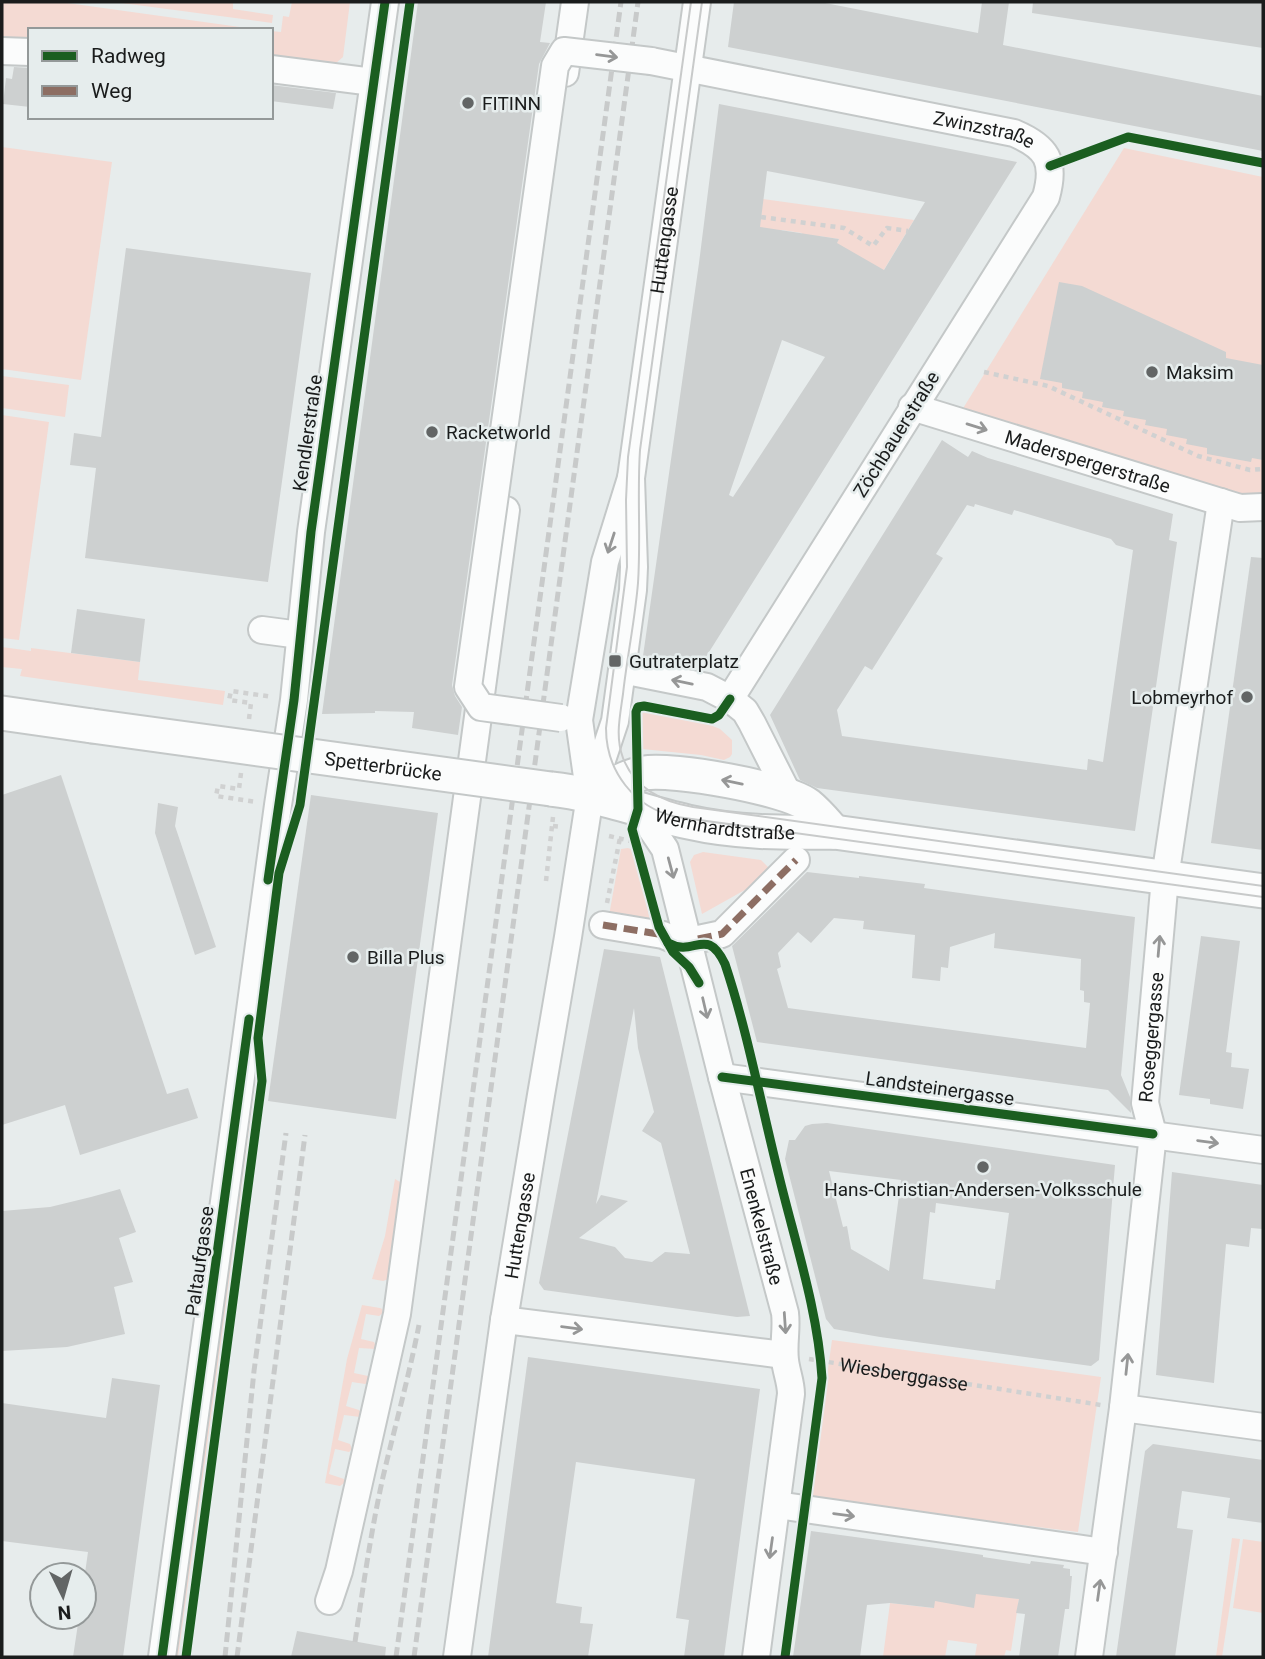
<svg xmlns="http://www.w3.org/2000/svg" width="1265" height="1659" viewBox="0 0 1265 1659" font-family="Roboto,sans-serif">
  <rect width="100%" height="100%" fill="#e7ecec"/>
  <g fill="#f4dad3">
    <path d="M2,2H60L261,30H30V46L2,45Z"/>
    <path d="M114,2H233V9L273,15L272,23Z"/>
    <path d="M292,2H350L343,57L329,69L271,61V31L281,32L283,16L289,17Z"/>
    <path d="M2,147L112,162L81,380L2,369Z"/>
    <path d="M1124,148L1263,177V495L1244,496L962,410Z"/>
    <path d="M763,199L914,220L859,311L827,261L839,239L819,236L813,256L799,255L802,233L782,230L757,251Z"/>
    <path d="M2,376L69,385L65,417L2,408Z"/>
    <path d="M2,415L49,422L19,640L2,638Z"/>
    <path d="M2,647L31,651V648L140,662L138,680L225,691L223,705L20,676L22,669L2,667Z"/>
    <path d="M645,710L710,725L720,729L732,740V754L730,757L724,760L701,755L642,749L639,740L640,715V713Z"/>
    <path d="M628,848L636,851L651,926L608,921L621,849Z"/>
    <path d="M703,852L761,860L769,868L768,877L702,914L690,862L694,855Z"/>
    <path d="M255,1062L257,1074V1085L178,1657H168Z"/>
    <path d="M395,1179L400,1182L401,1188L389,1279L383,1281L372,1279L385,1236Z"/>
    <path d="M362,1305L380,1308L382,1309L383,1313L379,1316L366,1314L361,1339L374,1342L376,1346L375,1349L359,1348L354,1373L368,1376L369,1382L365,1384L352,1382L346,1406L359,1410L361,1413L360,1417L344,1415L338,1440L350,1444L352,1449L349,1452L335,1449L329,1474L344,1479V1483L340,1486L325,1483L347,1359Z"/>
    <path d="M832,1340L1101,1377L1078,1532L810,1498Z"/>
    <path d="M1232,1538L1240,1539L1222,1657H1216Z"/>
    <path d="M1243,1539L1263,1542V1613L1233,1608Z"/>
    <path d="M937,1588L1019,1599L1011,1651L1006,1650L1004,1657L975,1656L977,1644L948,1640L945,1657H883L890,1603L933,1608Z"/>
  </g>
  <g fill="#cdd0d0" fill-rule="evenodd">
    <path d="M418,2H546L540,42L550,43L539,64L452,685L455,696L462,707L458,735L412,728L414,712L375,711V713L322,714Z"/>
    <path d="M734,2H820L978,33L982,2H1009L1003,45L1263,96V151L728,47Z"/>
    <path d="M1033,2H1263V48L1032,13Z"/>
    <path d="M14,67L30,68V107L3,104L6,78L12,79Z"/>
    <path d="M271,85L336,93L333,109L271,101Z"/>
    <path d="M719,104L1017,162L699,668L674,664L643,656L699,263ZM767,171L809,179L925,202L884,270L837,243L839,239L760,227ZM782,340L825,357L733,497L729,495Z"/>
    <path d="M126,248L311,273L268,582L85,558L96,468L70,465L74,433L101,437Z"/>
    <path d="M1059,282L1082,286L1226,352V358L1263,365V460L1252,458L1251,462L1207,454V448L1186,444L1187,439L1166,435L1167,429L1145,425L1146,420L1123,416L1124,411L1102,407L1103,402L1082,398L1083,392L1062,388V383L1040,379Z"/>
    <path d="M942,440L968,457L972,451L988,458L1173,514L1169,540L1177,542L1135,831L817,788L800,780L770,715ZM975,504L1012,515L1014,510L1111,539L1116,545L1133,550L1103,762L1088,759L1087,770L842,736L837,710L865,666L872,670L943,558L936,554L967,505L974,507Z"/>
    <path d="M1251,557L1263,558V850L1211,843Z"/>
    <path d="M77,609L145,619L140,662L71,653Z"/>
    <path d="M61,775L167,1094L188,1088L198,1118L80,1155L65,1105L2,1125V795Z"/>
    <path d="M311,795L438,813L396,1119L268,1101Z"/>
    <path d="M158,803L178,807L175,826L216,947L195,955L155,833Z"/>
    <path d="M807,872L859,878V876L925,884L924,888L1135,917L1121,1075L1130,1097L1131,1113L1108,1090L757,1042L732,946ZM834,918L864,921L863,929L915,935L912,978L940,981L941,967L948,968L950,947L995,933L994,948L1081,959L1080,990L1084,991V1002L1090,1003L1086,1048L788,1008L777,969L781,967L778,953L798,932L811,943Z"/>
    <path d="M1201,936L1240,941L1226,1052L1232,1053L1231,1067L1249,1069L1243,1109L1210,1104V1099L1179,1095Z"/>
    <path d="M604,949L660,957L750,1316L737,1317L544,1290L539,1283ZM634,1008L638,1048L654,1112L642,1131L661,1143L690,1254L665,1252L652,1262L625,1258L615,1247L579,1238L628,1201L601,1195L596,1204Z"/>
    <path d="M827,1123L1115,1165L1099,1360L1091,1366L880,1337L834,1329L826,1319L785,1159L789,1140H795L805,1126L812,1124ZM829,1171L901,1180L889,1271L851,1249L847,1226L843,1227ZM936,1203L1009,1213L1000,1280H996L995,1289L923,1279L930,1212L935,1213Z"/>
    <path d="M1172,1172L1263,1185V1229L1251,1228L1249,1247L1226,1244L1214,1383L1156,1375Z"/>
    <path d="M120,1189L136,1232L119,1238L133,1282L114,1287L125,1334L67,1347L2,1351V1211L50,1207L91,1197Z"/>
    <path d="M528,1357L760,1389L724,1657H684L689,1620L676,1618L695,1479L576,1462L556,1603L582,1607L580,1623L593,1624L588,1657H488Z"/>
    <path d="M112,1378L160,1385L123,1657H73L79,1617H84V1580L88,1552L2,1541V1403L106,1418Z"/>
    <path d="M1153,1444L1263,1460V1523L1227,1518L1230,1498L1182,1491L1177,1528L1193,1530L1175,1657H1116L1145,1451Z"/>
    <path d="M811,1531L943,1549L983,1555V1557L1030,1564L1031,1561L1064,1565L1063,1568L1070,1569V1576H1072L1069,1609H1065L1058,1657H1019L1025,1614L1016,1613L1019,1599L976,1594L974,1608L935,1601L934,1608L890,1603L867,1605L860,1657H793Z"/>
    <path d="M297,1631L386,1647L385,1657H291Z"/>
  </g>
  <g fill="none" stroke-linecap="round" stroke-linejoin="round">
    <defs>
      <g id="minor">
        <path d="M2,51L30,52"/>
        <path id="s2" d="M651,61L1014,133C1047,147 1056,161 1046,197L730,699"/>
        <path d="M271,69L373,82"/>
        <path d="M565,73L575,2"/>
        <path id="s3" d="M912,407L1240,508L1263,507"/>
        <path d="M262,630L300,635"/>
        <path d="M622,670L707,687L730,699L745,711L752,723L789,796"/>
        <path id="s4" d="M589,791L579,720L605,562L631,478L697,2"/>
        <path id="s5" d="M638,809L665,849L722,1077L785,1313C787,1329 783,1344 785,1360C786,1371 791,1382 791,1394L756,1657"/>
        <path d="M603,925L663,935L673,939L689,941L722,934L796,860"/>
        <path d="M722,1077L1263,1150"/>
        <path d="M504,1320L784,1355"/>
        <path d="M1123,1408L1263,1427"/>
        <path d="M777,1505L1104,1552"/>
        <path d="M329,1601L339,1571L397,1314L506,510"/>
        <path d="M162,1657L278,805L294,700L311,532L385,2"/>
        <path id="s6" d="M457,1657L504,1320L541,1095L568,937L590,796L615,721L633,590L634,567L631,478"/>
        <path id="s7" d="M1089,1657L1123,1408L1153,1134L1145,1103L1165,878L1221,502"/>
      </g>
      <g id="major">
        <path d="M2,713L92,726"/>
        <path id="s8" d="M551,789C597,794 642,812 688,822C736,833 785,833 834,832L1263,891"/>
        <path d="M590,796C607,788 626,776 644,773C672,768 786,788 808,805C818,813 826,823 834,832"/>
      </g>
    </defs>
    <use href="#minor" stroke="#c4c8c8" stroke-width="30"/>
    <use href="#major" stroke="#c4c8c8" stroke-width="37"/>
    <g stroke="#d0d1d1" stroke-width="4.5" stroke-dasharray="5 5" stroke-linecap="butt">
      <path d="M761,217L844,228L873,246L887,228L908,231"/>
      <path d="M984,372L1048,386L1198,456L1250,470L1263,469"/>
      <path d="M249,719L251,703L229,700L231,691L273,697"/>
      <path d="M241,773L239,789L218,786L216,796L256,802"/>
      <path d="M553,817L552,826L562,827"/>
      <path d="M609,836L631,841"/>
      <path d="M546,881L552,826"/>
      <path d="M607,903L620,838"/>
      <path id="s1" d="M809,1359L1101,1405"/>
    </g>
    <use href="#minor" stroke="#fbfcfc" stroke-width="26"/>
    <use href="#major" stroke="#fbfcfc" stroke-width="33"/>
    <g stroke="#c8caca" stroke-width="2">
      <path d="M691,2L628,457L626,500L627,567L606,728C606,771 634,808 677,817L1263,897"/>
      <path d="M702,2L640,450C637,494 641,539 638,583C635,620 627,657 623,694C620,716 615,737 623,758C635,789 663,802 693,807L1263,886"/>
    </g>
    <g stroke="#c8caca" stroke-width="5" stroke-dasharray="10 5" stroke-linecap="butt">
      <path d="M355,1642C363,1587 371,1531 383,1477C395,1426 409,1376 419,1325"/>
      <path d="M225,1657L254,1371L286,1133"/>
      <path d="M237,1657L305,1135"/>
      <path d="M396,1657L621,2"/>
      <path d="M414,1657L638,2"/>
    </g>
    <defs>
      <path id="minor-bridge" d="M561,718L481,707L468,687L555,66L564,51L651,61"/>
      <g id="major-bridge">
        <path id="s9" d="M92,726L551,789"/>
      </g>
    </defs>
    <use href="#minor-bridge" stroke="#c4c8c8" stroke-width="30" stroke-linecap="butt"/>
    <use href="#major-bridge" stroke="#c4c8c8" stroke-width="37" stroke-linecap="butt"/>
    <use href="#minor-bridge" stroke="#fbfcfc" stroke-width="26"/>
    <use href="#major-bridge" stroke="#fbfcfc" stroke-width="33"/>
    <g stroke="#8d6e63" stroke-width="7" stroke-dasharray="14 7" stroke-linecap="butt">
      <path d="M603,925L664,935"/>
      <path d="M698,939L722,934L796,860"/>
    </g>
    <defs>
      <g id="cycleway">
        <path d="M1050,166L1128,137L1263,163"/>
        <path d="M268,880L294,700L311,532L385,2"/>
        <path d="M668,943C695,958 706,925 725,964C748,1033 761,1105 779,1176C795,1242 818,1311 822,1378L785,1657"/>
        <path d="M699,983L689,967L673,952L659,927L632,829L638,809L636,712L638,707L644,706L712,719L719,715L730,699"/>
        <path d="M722,1077L1153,1134"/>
        <path d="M162,1657L249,1019"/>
        <path d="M186,1657L262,1081L258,1038L279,873L300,805L410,2"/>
      </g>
    </defs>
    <use href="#cycleway" stroke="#e6eded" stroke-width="13"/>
    <use href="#cycleway" stroke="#1b5e20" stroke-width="9"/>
  </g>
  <defs><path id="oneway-shaft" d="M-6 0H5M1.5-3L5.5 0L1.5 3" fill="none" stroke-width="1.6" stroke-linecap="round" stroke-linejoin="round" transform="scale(1.75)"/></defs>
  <g stroke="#969797">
    <use href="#oneway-shaft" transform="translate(607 56) rotate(7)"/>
    <use href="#oneway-shaft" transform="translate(977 427) rotate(17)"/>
    <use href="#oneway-shaft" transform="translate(611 543) rotate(108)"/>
    <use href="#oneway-shaft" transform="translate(682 682) rotate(-168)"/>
    <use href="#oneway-shaft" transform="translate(732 782) rotate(-168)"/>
    <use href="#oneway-shaft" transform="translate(671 868) rotate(75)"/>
    <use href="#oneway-shaft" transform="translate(1159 946) rotate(-85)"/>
    <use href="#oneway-shaft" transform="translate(705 1008) rotate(77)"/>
    <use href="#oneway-shaft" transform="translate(1208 1142) rotate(8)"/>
    <use href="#oneway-shaft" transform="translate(785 1323) rotate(86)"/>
    <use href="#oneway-shaft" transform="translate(572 1328) rotate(7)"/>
    <use href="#oneway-shaft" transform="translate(1127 1364) rotate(-84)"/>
    <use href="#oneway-shaft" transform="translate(844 1515) rotate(8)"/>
    <use href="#oneway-shaft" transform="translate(771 1548) rotate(98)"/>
    <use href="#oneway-shaft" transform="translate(1099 1590) rotate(-82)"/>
  </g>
  <g fill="#626565" stroke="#e6eded" stroke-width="2.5">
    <circle cx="468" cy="103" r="7"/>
    <circle cx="1152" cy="372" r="7"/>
    <circle cx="432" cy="432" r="7"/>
    <rect x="608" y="654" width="14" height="14" rx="3.5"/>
    <circle cx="1247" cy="697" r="7"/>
    <circle cx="353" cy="957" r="7"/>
    <circle cx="983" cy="1167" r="7"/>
  </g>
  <g text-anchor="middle" stroke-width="5" stroke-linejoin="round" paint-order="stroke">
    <g font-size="19" fill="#1a1c1c" stroke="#e6eded" text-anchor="start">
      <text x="482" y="110">FITINN</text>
      <text x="1166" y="379">Maksim</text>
      <text x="446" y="439">Racketworld</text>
      <text x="629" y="668">Gutraterplatz</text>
      <text x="1233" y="704" text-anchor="end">Lobmeyrhof</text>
      <text x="367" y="964">Billa Plus</text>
      <text x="983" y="1196" text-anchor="middle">Hans-Christian-Andersen-Volksschule</text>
    </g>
    <g font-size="19" fill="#1a1c1c" stroke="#e6eded">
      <text dy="7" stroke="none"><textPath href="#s2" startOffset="340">Zwinzstraße</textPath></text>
      <text dy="7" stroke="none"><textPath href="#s4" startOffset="560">Huttengasse</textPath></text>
      <text transform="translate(307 433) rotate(-82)" y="7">Kendlerstraße</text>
      <text transform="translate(896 434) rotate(-58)" y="7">Zöchbauerstraße</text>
      <text dy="7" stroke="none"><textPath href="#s3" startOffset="184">Maderspergerstraße</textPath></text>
      <text dy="7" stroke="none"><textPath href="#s9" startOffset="294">Spetterbrücke</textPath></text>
      <text dy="7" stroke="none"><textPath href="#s8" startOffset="178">Wernhardtstraße</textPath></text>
      <text dy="7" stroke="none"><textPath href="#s7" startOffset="625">Roseggergasse</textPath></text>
      <text transform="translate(940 1088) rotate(8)" y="7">Landsteinergasse</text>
      <text dy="7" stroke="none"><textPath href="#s6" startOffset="436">Huttengasse</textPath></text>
      <text dy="7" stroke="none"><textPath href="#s5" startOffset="438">Enenkelstraße</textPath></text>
      <text transform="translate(199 1261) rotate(-82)" y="7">Paltaufgasse</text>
      <text dy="7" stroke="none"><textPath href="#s1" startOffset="96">Wiesberggasse</textPath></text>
    </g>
  </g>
  <rect width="1265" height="1659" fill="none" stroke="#1a1c1c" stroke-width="7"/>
  <rect x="28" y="28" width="245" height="91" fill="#e6eded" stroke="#949999" stroke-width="2"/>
  <rect x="42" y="51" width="35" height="10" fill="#1b5e20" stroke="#949999" stroke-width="2"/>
  <text x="91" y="63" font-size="21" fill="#1a1c1c">Radweg</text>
  <rect x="42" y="86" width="35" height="10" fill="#8d6e63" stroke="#949999" stroke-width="2"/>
  <text x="91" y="98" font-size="21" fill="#1a1c1c">Weg</text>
  <g transform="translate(63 1596) rotate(175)"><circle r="33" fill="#e6eded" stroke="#949999" stroke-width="2"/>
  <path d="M0-5L12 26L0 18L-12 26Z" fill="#626565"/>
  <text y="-10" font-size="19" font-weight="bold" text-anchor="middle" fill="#1a1c1c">N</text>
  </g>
</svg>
